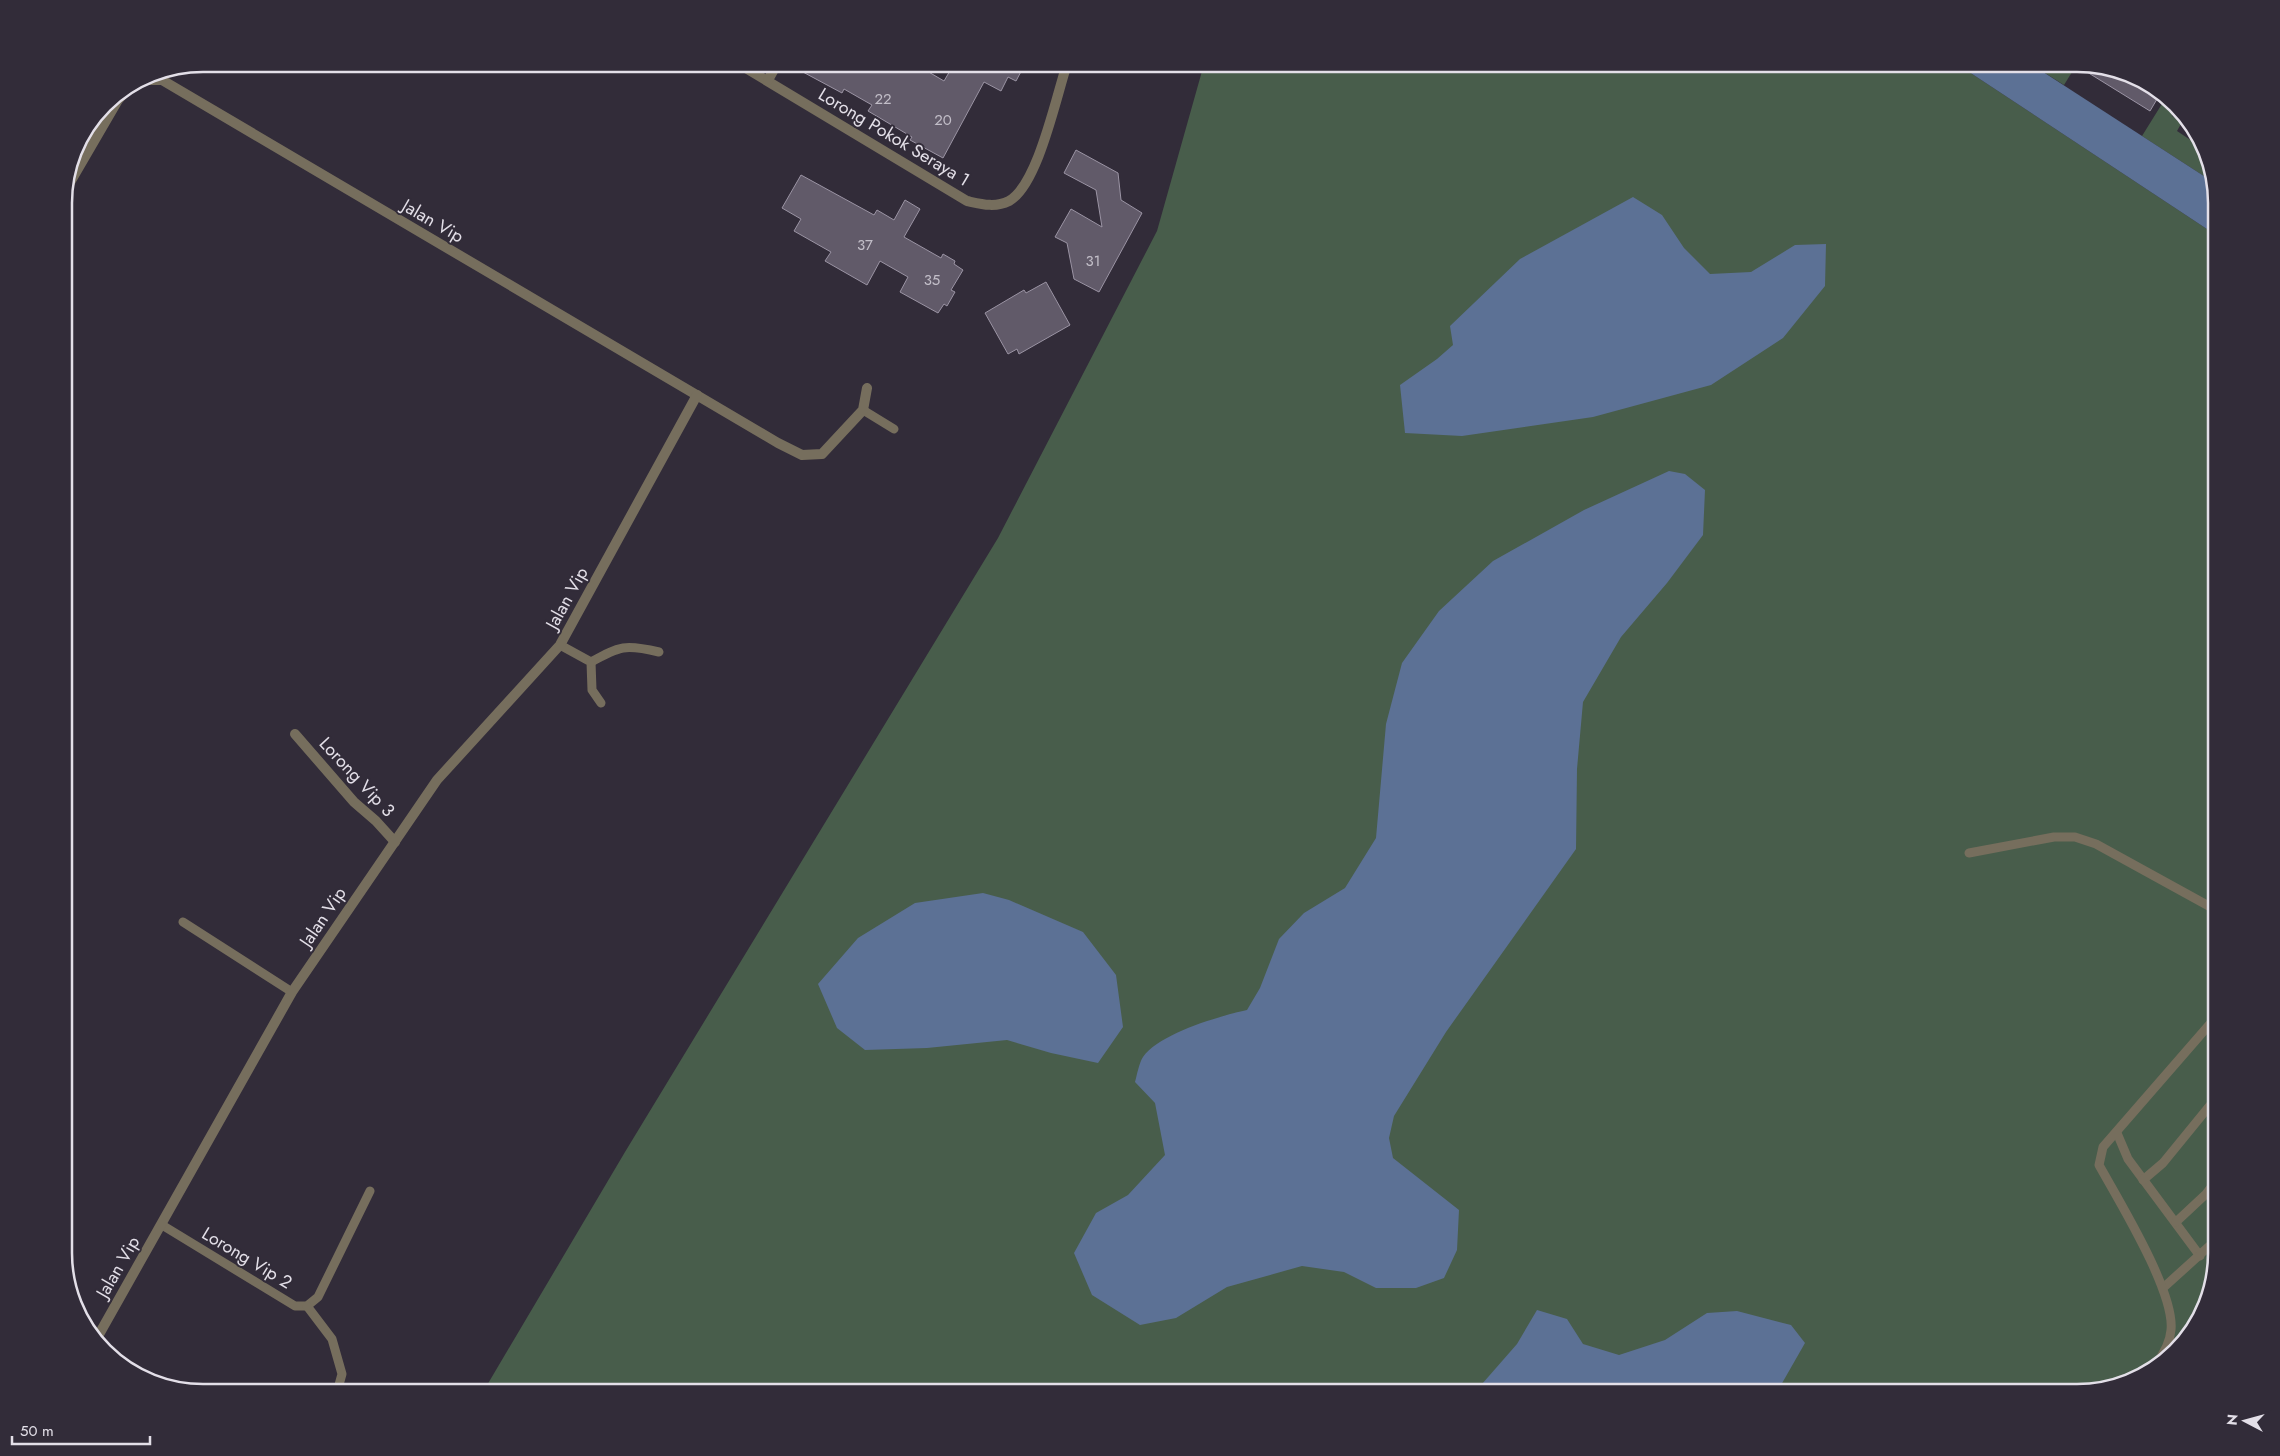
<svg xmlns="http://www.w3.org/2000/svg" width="2280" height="1456" viewBox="0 0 2280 1456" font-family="Jost,sans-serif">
  <rect width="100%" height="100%" fill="#322c39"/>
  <g fill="#485d4b">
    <path d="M1204,64H1957L2216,235V1253L2193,1330L2146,1374L2077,1392H483L625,1152L998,538L1157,231Z"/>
    <path d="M2031,64H2077L2064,85Z"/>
    <path d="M2165,99L2175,110L2172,116L2182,122L2177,131L2201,147L2210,180L2142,136Z"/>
  </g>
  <g fill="#5c7195">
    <path d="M1957,64H2031L2210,180L2216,203V235Z"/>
    <path d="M1633,197L1662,215L1684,248L1710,274L1751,272L1795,245L1826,244L1825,286L1783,338L1711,385L1593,417L1462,436L1405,433L1400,385L1437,359L1453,345L1450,326L1520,259Z"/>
    <path d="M1669,471L1685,474L1705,490L1703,535L1667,583L1621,637L1583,702L1577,769L1576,849L1446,1032L1394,1116L1389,1138L1393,1158L1459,1210L1457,1250L1444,1278L1416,1288H1376L1344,1272L1302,1266L1227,1287L1176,1318L1140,1325L1092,1295L1074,1253L1096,1213L1128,1195L1165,1155L1155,1103L1135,1082C1137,1075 1139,1063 1143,1057C1160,1033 1220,1016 1247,1010L1260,988L1279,939L1304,913L1345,888L1376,838L1386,724L1402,663L1439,611L1493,561L1584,510Z"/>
    <path d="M983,893L1009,900L1083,932L1116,975L1123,1027L1098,1063L1051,1053L1007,1040L927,1048L865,1050L837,1028L818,984L858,938L915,903Z"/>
    <path d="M1537,1310L1567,1319L1583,1344L1619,1355L1665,1340L1707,1313L1737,1311L1791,1325L1805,1343L1777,1392H1475L1517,1344Z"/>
  </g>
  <g fill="#615a69" stroke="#9b94a4">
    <path d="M788,64H915L944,81L954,64H1025L1016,81L1008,77L1001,91L984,82L943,158L910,140L912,137L868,111L872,105L844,89L842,93Z"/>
    <path d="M2089,68L2154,87L2160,94L2150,111L2087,72Z"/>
    <path d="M1076,150L1118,173L1121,200L1142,213L1099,292L1074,279L1067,243L1055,237L1071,209L1102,227L1096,190L1064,173Z"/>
    <path d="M801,175L874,215L877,210L894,220L905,200L920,209L904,237L941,258L943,254L955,261L954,264L963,270L951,290L955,292L947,306L944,304L938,313L900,292L908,277L880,261L867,285L825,261L831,252L794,231L801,219L782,208Z"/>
    <path d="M1046,282L1070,325L1019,354L1017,349L1008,354L985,313L1024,290L1026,293Z"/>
  </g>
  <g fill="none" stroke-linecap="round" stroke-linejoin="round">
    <g stroke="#766e5d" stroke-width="9">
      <path d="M863,410L894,429"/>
      <path d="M560,645L591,662L592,690L601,703"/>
      <path d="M591,662C620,646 625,644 659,652"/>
      <path d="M1969,853L2054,837H2075L2096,844L2216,910"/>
      <path d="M183,922L292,992"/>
      <path d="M2117,1133L2128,1159L2200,1256"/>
      <path d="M2143,1180L2163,1163L2216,1098"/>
      <path d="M2176,1222L2206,1194L2216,1181"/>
      <path d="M162,1225L295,1306H307L318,1297L370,1191"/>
      <path d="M2163,1288L2216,1240"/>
      <path d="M307,1306L332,1339L342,1374L337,1392"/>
      <path d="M2155,1365C2163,1355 2170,1343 2171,1330C2175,1292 2119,1201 2099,1165L2103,1147L2216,1017"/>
    </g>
    <g stroke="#766e5d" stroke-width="10">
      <path d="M739,64L967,201C981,204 995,208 1009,201C1038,185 1056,97 1067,64"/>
      <path d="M141,80H162L778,443L802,455L822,454L863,410L867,388"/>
      <path d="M768,80L777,64"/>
      <path d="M65,191L118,100L127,90"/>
      <path d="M295,734L354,802L376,821L395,842"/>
      <path d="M97,1338L292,992L437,780L560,645L697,395"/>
    </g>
  </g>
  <g text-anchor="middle" stroke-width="4" stroke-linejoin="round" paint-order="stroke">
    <g font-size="15" fill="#c2bec8">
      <text x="883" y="104">22</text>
      <text x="943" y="125">20</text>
      <text x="865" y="250">37</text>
      <text x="1093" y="266">31</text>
      <text x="932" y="285">35</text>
    </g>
    <g font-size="18" fill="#e3dfe8" stroke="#322c39">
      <text transform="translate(894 137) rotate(31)" y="6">Lorong Pokok Seraya 1</text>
      <text transform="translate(433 221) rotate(30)" y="6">Jalan Vip</text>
      <text transform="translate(567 598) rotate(-61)" y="6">Jalan Vip</text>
      <text transform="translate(357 777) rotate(47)" y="6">Lorong Vip 3</text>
      <text transform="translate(323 917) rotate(-56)" y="6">Jalan Vip</text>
      <text transform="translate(247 1258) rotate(31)" y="6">Lorong Vip 2</text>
      <text transform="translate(118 1267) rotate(-60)" y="6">Jalan Vip</text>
    </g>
  </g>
  <path d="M0 0H2280V1456H0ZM203 72H2077A131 131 0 0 1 2208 203V1253A131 131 0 0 1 2077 1384H203A131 131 0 0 1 72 1253V203A131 131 0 0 1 203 72Z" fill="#322c39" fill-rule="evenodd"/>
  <path fill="none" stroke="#e3dfe8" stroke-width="2.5" d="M203 72H2077A131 131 0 0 1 2208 203V1253A131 131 0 0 1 2077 1384H203A131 131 0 0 1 72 1253V203A131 131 0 0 1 203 72Z"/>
  <g transform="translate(2245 1421) rotate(276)" stroke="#322c39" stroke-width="4" paint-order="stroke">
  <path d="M0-4L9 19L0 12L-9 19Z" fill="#e3dfe8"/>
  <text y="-8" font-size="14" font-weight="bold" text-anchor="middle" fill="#e3dfe8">N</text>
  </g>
  <path d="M12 1436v8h138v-8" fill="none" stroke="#e3dfe8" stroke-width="2.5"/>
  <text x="20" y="1436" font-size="15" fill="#e3dfe8" stroke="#322c39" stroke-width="4" paint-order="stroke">50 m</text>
</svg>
